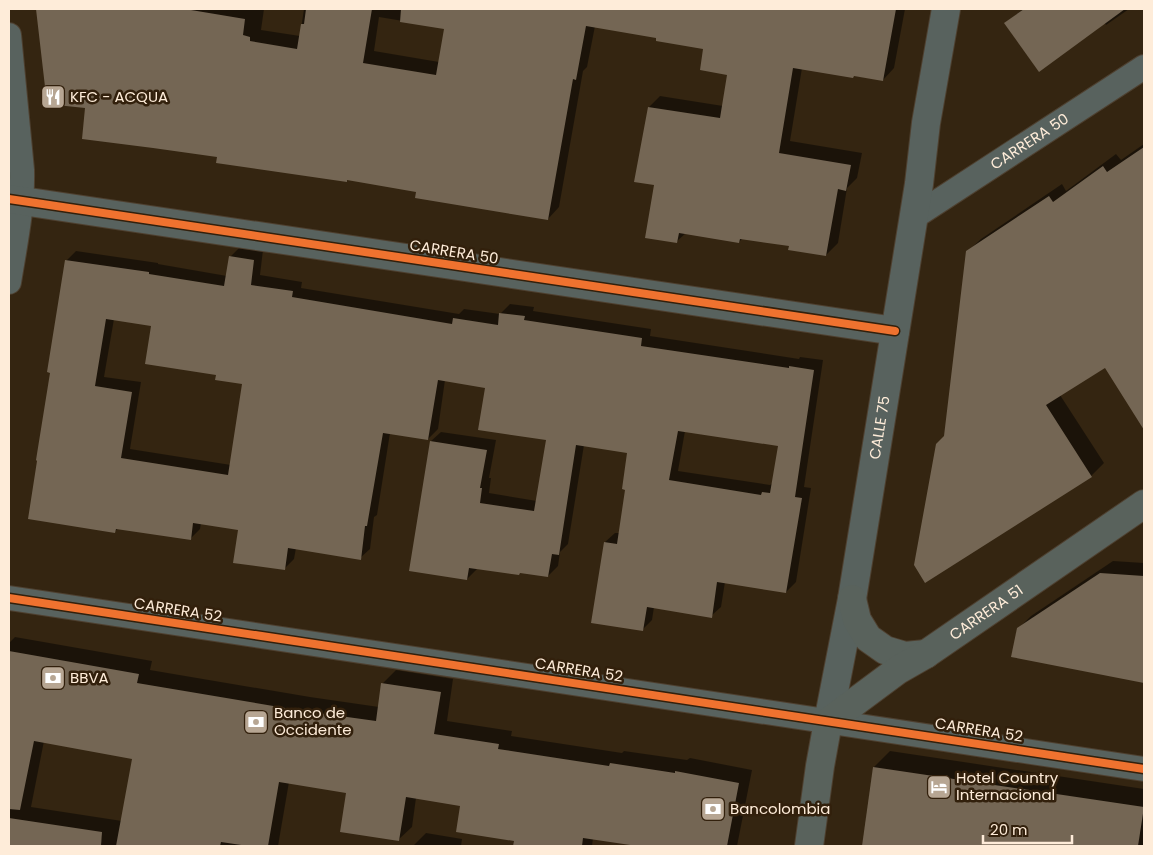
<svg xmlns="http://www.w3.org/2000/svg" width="1153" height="855" viewBox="0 0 1153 855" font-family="Poppins,sans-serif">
  <rect width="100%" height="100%" fill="#342511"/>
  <g fill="#0007" fill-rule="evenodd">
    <path d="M40,9H264L261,30L300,36L304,9H905L894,68L883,80L802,68L790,141L862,153L857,178L847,188L838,243L826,255L790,245L743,238L739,242L686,233L676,242L656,184L636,181L649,107L660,96L723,106L729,74L705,48L658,37L595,26L587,67L583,71L559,207L548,219L417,191L218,156L87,107L38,11ZM379,17L445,28L439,62L374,51Z"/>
    <path d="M1023,9H1129L1106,25L1104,22L1005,24Z"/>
    <path d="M1144,144V427L1106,367L1060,395L1104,463L1091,476L945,437L967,252L981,239L1062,184L1066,191L1116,154L1121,160Z"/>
    <path d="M240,247L263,250L260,275L302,282L301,288L459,314L464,309L500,314L510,304L534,307L533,311L651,329L650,336L799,359L800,357L823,360L804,487L811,488L796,582L786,592L725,582L721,607L711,616L654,607L652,620L643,629L605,542L615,533H620L627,489L629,452L584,445L568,544L560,552L558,566L548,576L521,572L477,569L467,579L431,441L441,432L496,440L489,478H491L489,493L537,501L547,439L487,387L445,380L438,429L428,439L390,433L377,515L374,517L370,549L360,558L296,548L294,559L284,569L240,529L201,523L200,529L190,539L119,528L115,531L51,372L67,260L76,251L158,263V264L227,276L230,257ZM114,319L153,325L217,374L244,383L231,465L130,449L141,382L104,377ZM685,431L779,444L773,483L770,485L678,471Z"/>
    <path d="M1113,561L1144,563V682L1012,656L1018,629L1031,616Z"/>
    <path d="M15,637L152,661L150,670L310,697L379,707L383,683L396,670L453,679L447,721L512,731L511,736L622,753L624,751L687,760L690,758L752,770L737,846H645L593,838L592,846H514L515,840L462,805L416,798L412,827L398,840L348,791L289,782L278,846H9V643ZM44,741L133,758L122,821L31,807Z"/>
    <path d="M890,751L1144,789V846H863L874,767Z"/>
    <path d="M426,833L462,839L461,846H413Z"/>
  </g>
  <g fill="#746654" fill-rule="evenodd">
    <path d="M36,9H185L245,19L243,35L250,37V41L297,49L301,24H304L306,9H372L363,63L436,75L444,29L400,22L401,9H896L883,81L854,76L853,78L793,68L779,153L851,165L846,191L838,189L826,256L788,250L789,246L740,239L739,243L679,233L677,243L645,238L654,185L634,182L648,107L720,118L727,75L700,70L703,49L656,41V38L586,26L576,80L573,79L548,220L415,198L416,192L347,180V182L216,163L217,157L153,148L82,139L85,108L47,104Z"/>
    <path d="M1024,9H1125L1039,72L1004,23Z"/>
    <path d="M1144,147V430L1105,368L1046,405L1092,477L925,583L914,565L936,444L944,436L966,251L1049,196L1053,202L1103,166L1107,172Z"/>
    <path d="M229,256L254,260L251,285L293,291L292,297L452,324L453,318L498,325L499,313L525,316L524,320L642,338L641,346L789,368V366L814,370L795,497L802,498L786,593L717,582L712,618L647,607L643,631L591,623L604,542L617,544L625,490L622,489L627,453L576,445L559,555L552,554L548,577L520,573L519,575L469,568L467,580L409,571L430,441L487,450L480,488H482L480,503L534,511L546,440L478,430L485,388L438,380L428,440L383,433L367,526H365L361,560L288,548L285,570L233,563L238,530L193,523L191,540L116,529L115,533L28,519L37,461L36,460L50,373L47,372L65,260L149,272V274L224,286ZM106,319L151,326L145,364L216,375L215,380L242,384L228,475L121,458L132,392L95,386ZM678,431L778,446L770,493L762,492L761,495L669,480Z"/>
    <path d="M1100,573L1144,576V683L1011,657L1017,628Z"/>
    <path d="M9,651L139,674L137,683L297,710L376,721L381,683L441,692L434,734L499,744L498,749L609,766L610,763L675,773V771L739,783L727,846H637L583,838L582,846H513L514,841L456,832L460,806L406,797L399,841L340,832L346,793L279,782L268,846H248L221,842L220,846H116L132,759L34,741L20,810L9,809Z"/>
    <path d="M873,767L1144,807L1138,846H862Z"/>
    <path d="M9,818L102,832L101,846H9Z"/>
  </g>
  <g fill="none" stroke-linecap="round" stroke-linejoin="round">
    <defs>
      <g id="minor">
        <path d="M9,35L22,170C23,208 15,245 9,282"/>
        <path id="s1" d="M914,217L1144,67"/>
        <path d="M9,598L1144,769"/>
      </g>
      <g id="tertiary">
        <path d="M9,199L895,331"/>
        <path id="s2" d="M828,722L852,599L919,184L926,123L946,9"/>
      </g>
      <g id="secondary">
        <path d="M852,599L857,620L868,638L885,650L905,656L926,654"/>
        <path id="s3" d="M809,846L820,766L828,722L898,670L926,654L1144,504"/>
      </g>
    </defs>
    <use href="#minor" stroke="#4e4030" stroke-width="26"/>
    <use href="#tertiary" stroke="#4e4030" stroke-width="30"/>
    <use href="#secondary" stroke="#4e4030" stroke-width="30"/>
    <use href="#minor" stroke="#58625e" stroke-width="24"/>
    <use href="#tertiary" stroke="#58625e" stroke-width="28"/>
    <use href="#secondary" stroke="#59625c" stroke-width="28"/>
    <defs>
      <g id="cycleway">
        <path d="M9,199L895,331"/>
        <path d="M9,598L1144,769"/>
      </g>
    </defs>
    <use href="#cycleway" stroke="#32200c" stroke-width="11"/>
    <use href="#cycleway" stroke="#ef722f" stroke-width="8"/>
  </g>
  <defs>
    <symbol id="restaurant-square" viewBox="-11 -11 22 22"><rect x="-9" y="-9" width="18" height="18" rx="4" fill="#b7a693" stroke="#32200c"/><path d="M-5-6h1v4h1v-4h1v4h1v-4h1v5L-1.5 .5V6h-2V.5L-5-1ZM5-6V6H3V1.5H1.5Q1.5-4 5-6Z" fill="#fff"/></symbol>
    <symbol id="bank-square" viewBox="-11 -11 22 22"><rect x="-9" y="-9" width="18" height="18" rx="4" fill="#b7a693" stroke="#32200c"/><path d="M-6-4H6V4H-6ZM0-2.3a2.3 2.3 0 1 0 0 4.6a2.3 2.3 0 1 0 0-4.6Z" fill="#fff"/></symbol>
    <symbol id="hotel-square" viewBox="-11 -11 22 22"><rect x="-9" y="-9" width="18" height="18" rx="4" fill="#b7a693" stroke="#32200c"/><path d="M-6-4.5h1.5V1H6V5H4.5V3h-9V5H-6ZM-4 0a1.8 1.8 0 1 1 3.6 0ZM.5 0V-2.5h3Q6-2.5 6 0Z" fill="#fff"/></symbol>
  </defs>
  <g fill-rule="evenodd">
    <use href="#restaurant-square" x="39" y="83" width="28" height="28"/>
    <use href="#bank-square" x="39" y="664" width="28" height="28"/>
    <use href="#bank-square" x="242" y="708" width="28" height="28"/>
    <use href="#hotel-square" x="925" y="773" width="28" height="28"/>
    <use href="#bank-square" x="699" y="795" width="28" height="28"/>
  </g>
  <g text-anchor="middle" stroke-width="5" stroke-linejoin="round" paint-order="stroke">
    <g font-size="15" fill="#feecd9" stroke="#32200c" text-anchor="start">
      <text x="70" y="102">KFC - ACQUA</text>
      <text x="70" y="683">BBVA</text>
      <text x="274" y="718">Banco de<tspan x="274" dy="17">Occidente</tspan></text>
      <text x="956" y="783">Hotel Country<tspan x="956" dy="17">Internacional</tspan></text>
      <text x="730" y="814">Bancolombia</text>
    </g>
    <g font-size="15" fill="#feecd9" stroke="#32200c">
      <text dy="5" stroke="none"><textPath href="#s1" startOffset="138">CARRERA 50</textPath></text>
      <text transform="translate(454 252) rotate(9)" y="5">CARRERA 50</text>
      <text dy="5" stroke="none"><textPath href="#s2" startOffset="299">CALLE 75</textPath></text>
      <text transform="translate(178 610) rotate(9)" y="5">CARRERA 52</text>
      <text dy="5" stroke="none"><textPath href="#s3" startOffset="318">CARRERA 51</textPath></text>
      <text transform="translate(579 670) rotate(9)" y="5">CARRERA 52</text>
      <text transform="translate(979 730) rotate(9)" y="5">CARRERA 52</text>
    </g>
  </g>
  <rect width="1153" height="855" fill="none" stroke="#feecd9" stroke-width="20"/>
  <path d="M983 835v8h89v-8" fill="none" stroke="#feecd9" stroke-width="2.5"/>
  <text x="990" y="835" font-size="15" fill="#feecd9" stroke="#32200c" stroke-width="4" paint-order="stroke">20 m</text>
</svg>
